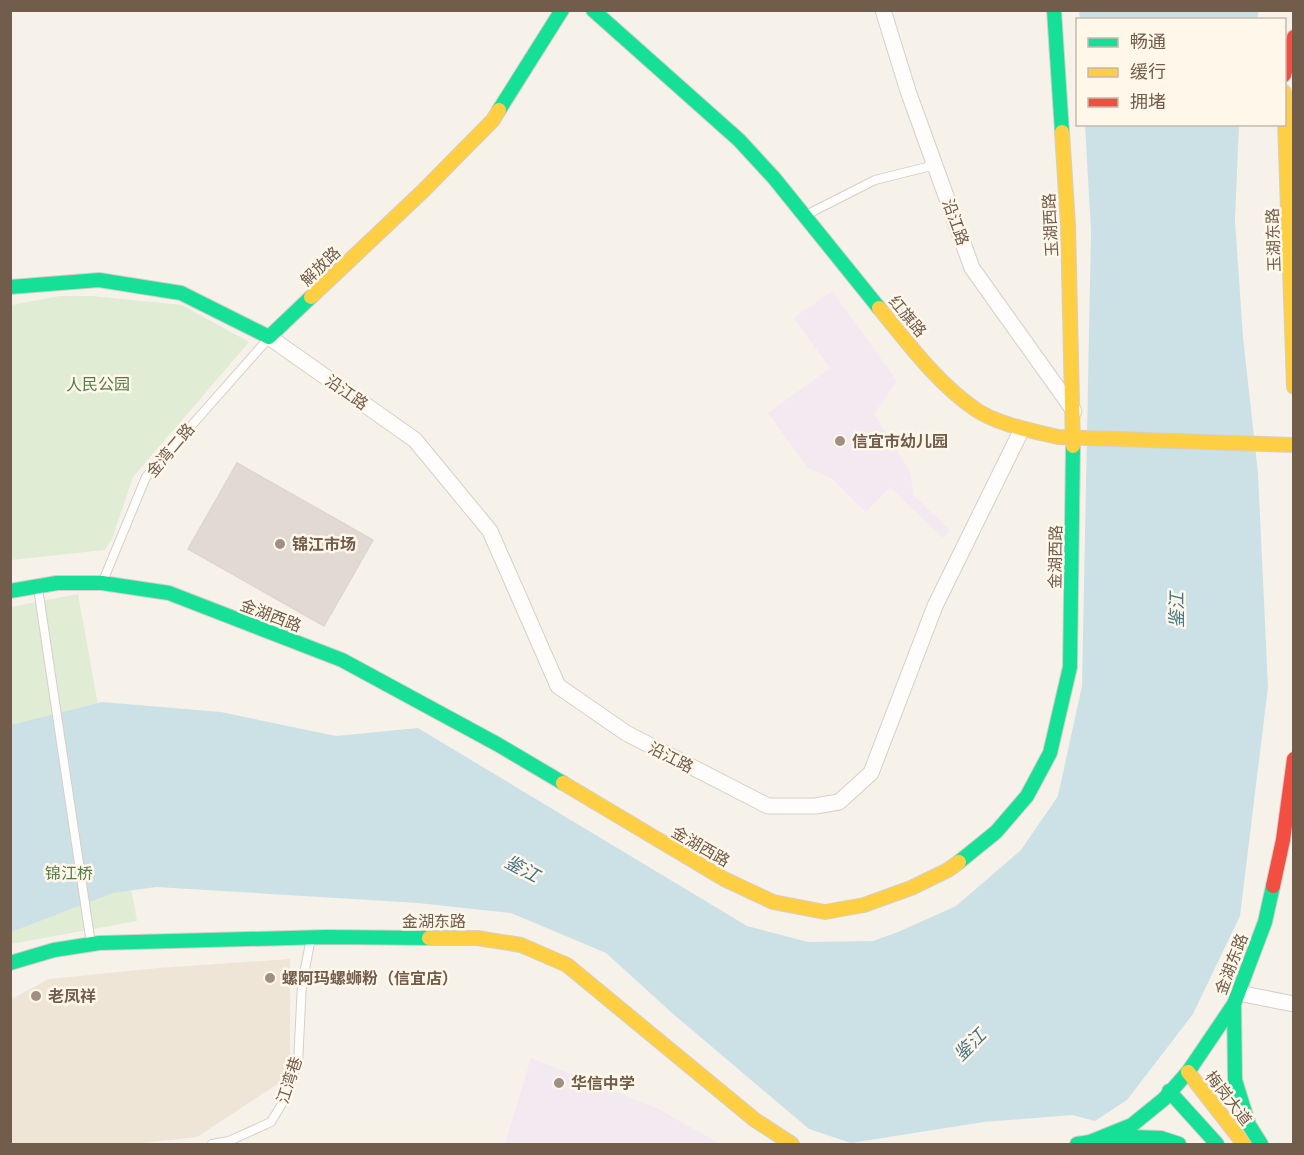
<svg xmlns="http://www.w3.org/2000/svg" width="1304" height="1155" viewBox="0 0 1304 1155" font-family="'IBM Plex Sans','Noto Sans SC',sans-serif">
  <rect width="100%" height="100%" fill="#f6f2ea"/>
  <path fill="#efe5d7" d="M290,959V1076L197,1137L134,1144H11V999L49,979L158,968Z"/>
  <g fill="#f3e9f1">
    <path d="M832,291L897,381L874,414L910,472L914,496L950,530L943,538L890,487L866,512L831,478L808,468L768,413L830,368L794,318Z"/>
    <path d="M531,1058L657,1108L720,1144H505Z"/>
  </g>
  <g fill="#e1ecd5">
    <path d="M60,296H92L182,305L249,342L133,477L112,539L105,550L11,560V305Z"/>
    <path d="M78,594L137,921L11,944V607Z"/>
  </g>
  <g fill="#cce1e5">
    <path d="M1079,11V10L1259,11L1257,20H1080Z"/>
    <path d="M1085,125H1239L1235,220L1243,337L1258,473L1268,687L1240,916L1193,1014L1127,1100L1095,1121L1072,1115L984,1122L851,1143L809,1129L672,1013L606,953L511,913L418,903L156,887L113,893L11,932V725L102,702L221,712L336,736L418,728L747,926L808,942L873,941L898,932L956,906L1021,850L1058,796L1082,686L1091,231Z"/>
  </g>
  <path fill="#e2dad2" stroke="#ded5cc" stroke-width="1.5" d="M237,463L373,540L324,626L188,549Z"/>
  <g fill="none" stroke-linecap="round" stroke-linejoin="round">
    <defs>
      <g id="lane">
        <path d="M806,215L875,180L935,165"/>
        <path d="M103,581L146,477L268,339"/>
        <path d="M38,588L91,944"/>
        <path d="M212,1144L229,1141L271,1122L283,1102L298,1063L302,984L311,938"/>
      </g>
      <g id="street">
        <path d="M883,10L908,91L972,268L1074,411"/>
        <path d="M269,337L415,440L490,531L558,686L626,733L768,806H815L839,802L871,773L935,606L1022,429"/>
        <path d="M1238,993L1294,1004"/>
      </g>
      <g id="fast">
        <path d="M593,10L739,140L774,178L879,308"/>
        <path d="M1054,10L1062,132"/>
        <path d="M499,110L562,10"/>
        <path d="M10,287L99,280L181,293L269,337L311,297"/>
        <path d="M10,591L57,583H102L169,593L342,660L497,744L563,783"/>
        <path d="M959,862L996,832L1027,796L1050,753L1070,667L1073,446"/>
        <path d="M10,963L54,950L99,943L326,937L429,938"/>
        <path d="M1234,1004L1235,1080L1249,1125L1261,1144"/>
        <path d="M1169,1091L1217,1144"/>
        <path d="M1105,1136L1161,1138L1179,1144"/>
        <path d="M1077,1144L1090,1142L1132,1125L1164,1099L1188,1072L1234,1004L1265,922L1273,886"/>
      </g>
      <g id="slow">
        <path d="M1284,92L1294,387"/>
        <path d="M1062,132L1068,225L1073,446"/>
        <path d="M311,297L423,191L493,120L499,110"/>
        <path d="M879,308C908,343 937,383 975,409C996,424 1033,431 1058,437L1294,445"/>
        <path d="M563,783L724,879L773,902L825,912L864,905L911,888L948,870L959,862"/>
        <path d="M429,938H477L521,945L567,965L755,1120L792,1144"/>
        <path d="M1188,1072L1244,1144"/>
      </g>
      <g id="jam">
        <path d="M1284,75L1294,37"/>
        <path d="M1273,886L1283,840L1294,759"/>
      </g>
    </defs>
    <use href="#lane" stroke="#d5cfc8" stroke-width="10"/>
    <use href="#street" stroke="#d5cfc8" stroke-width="17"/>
    <use href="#fast" stroke="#d5cfc8" stroke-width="16"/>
    <use href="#slow" stroke="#d5cfc8" stroke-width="16"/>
    <use href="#jam" stroke="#d5cfc8" stroke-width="16"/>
    <use href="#lane" stroke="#fefdfc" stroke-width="8"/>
    <use href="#street" stroke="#fefdfc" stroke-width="15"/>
    <use href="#fast" stroke="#16e098" stroke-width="14"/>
    <use href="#slow" stroke="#ffcf43" stroke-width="14"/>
    <use href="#jam" stroke="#f24e42" stroke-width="14"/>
  </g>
  <g fill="#a09083" stroke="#fef7ea" stroke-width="2">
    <circle cx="840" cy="441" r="6"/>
    <circle cx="280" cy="544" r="6"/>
    <circle cx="270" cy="978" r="6"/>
    <circle cx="36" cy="996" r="6"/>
    <circle cx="559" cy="1083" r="6"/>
  </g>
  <g text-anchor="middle" stroke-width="5" stroke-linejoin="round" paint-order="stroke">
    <g font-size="16" fill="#725c4c" stroke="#fef7ea">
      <text transform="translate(956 222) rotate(70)" y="6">沿江路</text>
      <text transform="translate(1050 225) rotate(-93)" y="6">玉湖西路</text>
      <text transform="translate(1273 240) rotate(-92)" y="6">玉湖东路</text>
      <text transform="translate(320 266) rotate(-44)" y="6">解放路</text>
      <text transform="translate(908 316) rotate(50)" y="6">红旗路</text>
      <text transform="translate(347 392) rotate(35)" y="6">沿江路</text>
      <text transform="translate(170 450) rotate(-50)" y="6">金湾二路</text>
      <text transform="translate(1055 557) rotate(-89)" y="6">金湖西路</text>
      <text transform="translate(271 615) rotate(21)" y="6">金湖西路</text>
      <text transform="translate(671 757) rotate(27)" y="6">沿江路</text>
      <text transform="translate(701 846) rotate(30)" y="6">金湖西路</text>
      <text x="434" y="927">金湖东路</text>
      <text transform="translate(1231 964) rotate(-69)" y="6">金湖东路</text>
      <text transform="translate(289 1080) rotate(-72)" y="6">江湾巷</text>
      <text transform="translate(1229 1098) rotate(52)" y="6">梅岗大道</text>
    </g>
    <g font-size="16" fill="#547c47" stroke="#fef7ea">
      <text x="98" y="390">人民公园</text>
      <text x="69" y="879">锦江桥</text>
    </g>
    <g font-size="16" font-weight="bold" fill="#725c4c" stroke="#fef7ea" text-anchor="start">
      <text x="852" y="447">信宜市幼儿园</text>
      <text x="292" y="550">锦江市场</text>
      <text x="282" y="984">螺阿玛螺蛳粉（信宜店）</text>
      <text x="48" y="1002">老凤祥</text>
      <text x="571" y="1089">华信中学</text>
    </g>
    <g font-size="18" font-style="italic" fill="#477584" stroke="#fef7ea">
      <text transform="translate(1177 610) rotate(-90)" y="6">鉴江</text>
      <text transform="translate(522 869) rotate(28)" y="6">鉴江</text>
      <text transform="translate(970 1045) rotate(-45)" y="6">鉴江</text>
    </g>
  </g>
  <rect width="1304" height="1155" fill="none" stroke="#725c4c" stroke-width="24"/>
  <rect x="1076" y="18" width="210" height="108" fill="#fef7ea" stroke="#c6b9ab" stroke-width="1.5"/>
  <rect x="1088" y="38" width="30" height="9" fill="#16e098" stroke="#c6b9ab" stroke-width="1.5"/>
  <text x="1130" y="48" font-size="18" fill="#725c4c">畅通</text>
  <rect x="1088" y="68" width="30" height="9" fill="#ffcf43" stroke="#c6b9ab" stroke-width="1.5"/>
  <text x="1130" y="78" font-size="18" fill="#725c4c">缓行</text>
  <rect x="1088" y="98" width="30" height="9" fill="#f24e42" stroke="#c6b9ab" stroke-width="1.5"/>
  <text x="1130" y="108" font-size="18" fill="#725c4c">拥堵</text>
</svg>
